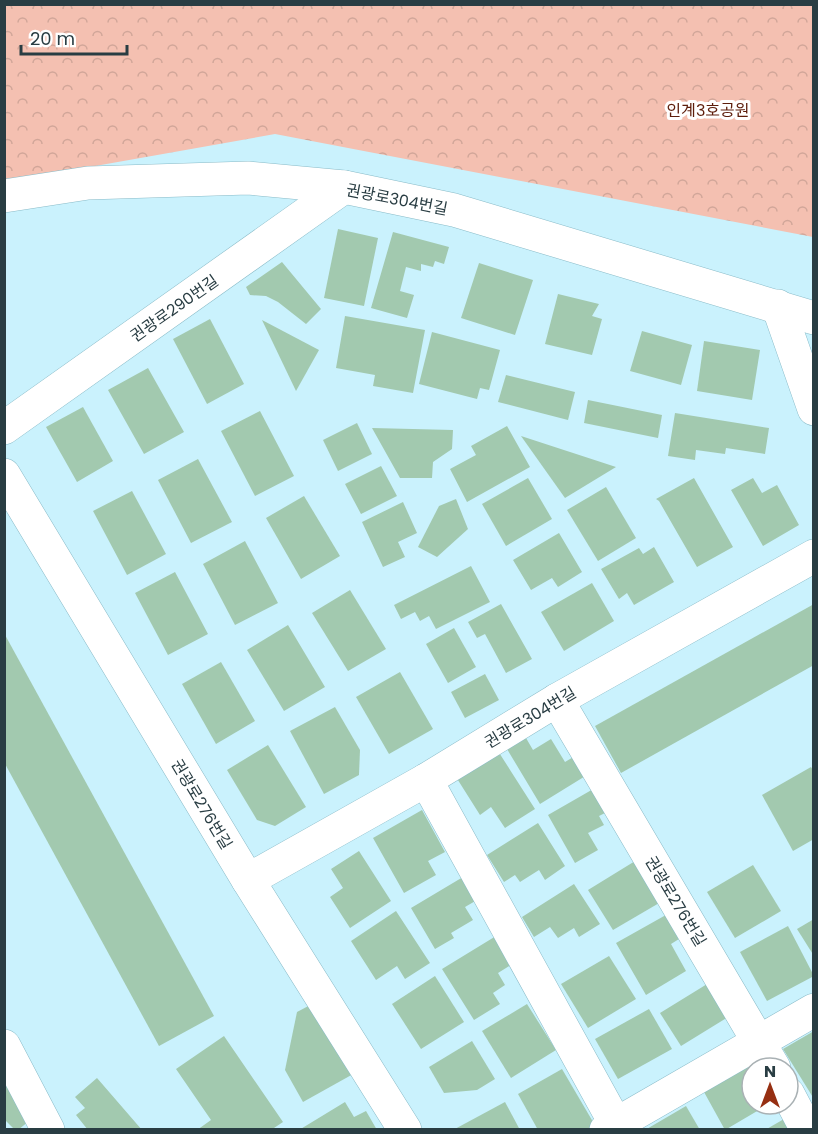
<svg xmlns="http://www.w3.org/2000/svg" width="818" height="1134" viewBox="0 0 818 1134" font-family="Poppins,'Noto Sans KR',sans-serif">
  <defs>
    <pattern id="forest-crowns" width="20" height="18" patternUnits="userSpaceOnUse" patternTransform="scale(1.5)"><rect width="20" height="18" fill="#f4c0b1"/><path d="M2 6a3 3 0 1 1 6 0M12 15a3 3 0 1 1 6 0" fill="none" stroke="#d1a699"/></pattern>
  </defs>
  <rect width="100%" height="100%" fill="#caf2fd"/>
  <path fill="url(#forest-crowns)" d="M5,5H813V237L275,134L5,182Z"/>
  <g fill="#a2c9af">
    <path d="M338,229L378,238L364,306L324,298Z"/>
    <path d="M393,232L449,247L444,264L435,261L433,267L421,264V271L406,267L400,291L414,295L407,318L371,308Z"/>
    <path d="M282,262L321,309L306,324L278,302L266,296L250,295L246,287Z"/>
    <path d="M479,263L533,280L515,335L461,318Z"/>
    <path d="M558,294L599,304L592,316L602,319L592,355L545,344Z"/>
    <path d="M345,316L425,330L413,393L373,386L375,375L336,368Z"/>
    <path d="M210,319L244,384L207,404L173,339Z"/>
    <path d="M262,320L319,350L296,391Z"/>
    <path d="M642,331L692,345L681,385L630,371Z"/>
    <path d="M432,332L500,350L489,390L480,388L477,399L419,384Z"/>
    <path d="M704,341L760,350L752,400L697,391Z"/>
    <path d="M148,368L184,432L144,454L108,390Z"/>
    <path d="M506,375L575,392L568,420L498,402Z"/>
    <path d="M588,400L662,415L658,438L584,423Z"/>
    <path d="M83,407L113,461L77,482L46,427Z"/>
    <path d="M260,411L294,476L255,496L221,431Z"/>
    <path d="M675,413L769,428L765,454L726,448L725,454L696,450L695,460L668,456Z"/>
    <path d="M357,423L372,454L338,471L323,440Z"/>
    <path d="M507,426L530,467L467,502L450,469L476,455L471,446Z"/>
    <path d="M372,428L453,430L452,449L433,462L432,478H400Z"/>
    <path d="M521,436L616,467L565,498Z"/>
    <path d="M198,459L232,522L191,543L158,480Z"/>
    <path d="M381,466L397,496L361,514L345,484Z"/>
    <path d="M528,478L552,519L506,546L482,504Z"/>
    <path d="M694,478L733,547L697,567L659,501L656,499Z"/>
    <path d="M753,478L762,493L777,485L799,525L763,546L731,490Z"/>
    <path d="M606,487L636,538L598,561L567,510Z"/>
    <path d="M132,491L166,554L127,575L93,511Z"/>
    <path d="M304,496L340,556L301,579L266,518Z"/>
    <path d="M456,499L468,529L437,557L418,547L439,506Z"/>
    <path d="M403,502L417,533L398,542L405,557L383,567L362,522Z"/>
    <path d="M559,533L582,572L558,587L552,578L531,590L513,560Z"/>
    <path d="M245,541L278,603L235,625L203,564Z"/>
    <path d="M654,547L674,582L634,605L627,593L619,599L601,569L639,548L643,554Z"/>
    <path d="M471,566L490,602L436,629L429,616L420,621L415,612L401,619L394,605Z"/>
    <path d="M175,572L208,634L168,655L135,593Z"/>
    <path d="M592,583L614,621L564,651L541,612Z"/>
    <path d="M350,590L386,649L348,671L312,613Z"/>
    <path d="M501,604L532,659L506,673L485,634L477,638L468,622Z"/>
    <path d="M814,604V665L621,773L595,726Z"/>
    <path d="M288,625L325,687L284,711L247,650Z"/>
    <path d="M454,628L476,667L448,683L426,644Z"/>
    <path d="M4,633L214,1016L159,1046L4,762Z"/>
    <path d="M221,662L255,721L216,744L182,684Z"/>
    <path d="M400,672L433,729L389,754L356,697Z"/>
    <path d="M485,674L499,700L465,718L451,692Z"/>
    <path d="M335,707L360,750L359,775L324,794L290,731Z"/>
    <path d="M526,738L533,750L551,739L565,762L575,756L587,775L540,804L507,749Z"/>
    <path d="M268,745L306,807L275,826L257,820L227,770Z"/>
    <path d="M498,751L535,809L505,828L491,807L480,815L456,777Z"/>
    <path d="M811,767L814,772V839L793,851L762,795Z"/>
    <path d="M595,788L609,811L599,816L604,825L588,833L598,850L575,863L548,815Z"/>
    <path d="M422,810L445,852L428,861L436,875L404,893L373,838Z"/>
    <path d="M538,823L565,866L545,880L539,870L520,882L515,875L504,882L487,855Z"/>
    <path d="M359,851L391,901L350,928L330,897L343,888L331,869Z"/>
    <path d="M640,858L666,899L613,930L588,890Z"/>
    <path d="M753,865L781,911L735,938L707,892Z"/>
    <path d="M463,877L477,900L465,907L473,920L451,933L454,938L435,949L411,908Z"/>
    <path d="M574,884L600,924L579,937L574,928L558,938L550,927L534,937L522,917Z"/>
    <path d="M396,911L430,963L405,979L397,966L376,980L351,941Z"/>
    <path d="M673,911L687,934L671,944L686,971L646,995L616,943Z"/>
    <path d="M814,919V956L797,929Z"/>
    <path d="M788,926L814,976L767,1001L740,952Z"/>
    <path d="M496,936L514,963L498,973L505,985L493,993L500,1004L474,1020L442,969Z"/>
    <path d="M609,956L636,999L588,1028L561,984Z"/>
    <path d="M435,976L464,1022L421,1049L392,1004Z"/>
    <path d="M712,981L733,1014L681,1046L660,1013Z"/>
    <path d="M316,1002L355,1073L303,1102L285,1070L297,1012Z"/>
    <path d="M527,1004L556,1050L511,1078L482,1031Z"/>
    <path d="M649,1009L672,1049L618,1079L595,1039Z"/>
    <path d="M814,1031V1099L783,1049Z"/>
    <path d="M224,1036L283,1122L271,1130H197L211,1120L176,1069Z"/>
    <path d="M472,1041L495,1079L477,1090L444,1093L429,1067Z"/>
    <path d="M754,1063L757,1068H752V1104H769L725,1130L704,1092Z"/>
    <path d="M562,1069L596,1127L592,1130H538L518,1094Z"/>
    <path d="M97,1078L142,1130H88L76,1115L85,1108L75,1097Z"/>
    <path d="M4,1082L29,1121L18,1130H15L4,1119Z"/>
    <path d="M345,1102L354,1117L366,1111L377,1130H299Z"/>
    <path d="M505,1102L520,1130H453Z"/>
    <path d="M686,1106L700,1130H645Z"/>
    <path d="M784,1119L789,1130H765Z"/>
  </g>
  <g fill="none" stroke-linecap="round" stroke-linejoin="round">
    <defs>
      <g id="minor">
        <path d="M4,196L88,183L248,178L344,187L454,210L814,318"/>
        <path d="M778,306L814,409"/>
        <path d="M4,428L344,187"/>
        <path d="M4,475L248,880L405,1130"/>
        <path d="M557,700L774,1068"/>
        <path d="M426,780L619,1130"/>
        <path d="M248,880L426,780L557,700L814,556"/>
        <path d="M4,1046L48,1130"/>
        <path d="M788,1094L807,1130"/>
        <path d="M606,1130L814,1010"/>
      </g>
    </defs>
    <use href="#minor" stroke="#89bbc8" stroke-width="34"/>
    <use href="#minor" stroke="#fff" stroke-width="33"/>
  </g>
  <g text-anchor="middle" stroke-width="6" stroke-linejoin="round" paint-order="stroke">
    <g font-size="16" fill="#5d1d0b" stroke="#fff">
      <text x="708" y="116">인계3호공원</text>
    </g>
    <g font-size="16" fill="#293d43" stroke="#fff">
      <text transform="translate(397 199) rotate(11)" y="6">권광로304번길</text>
      <text transform="translate(174 308) rotate(-35)" y="6">권광로290번길</text>
      <text transform="translate(530 717) rotate(-31)" y="6">권광로304번길</text>
      <text transform="translate(202 804) rotate(59)" y="6">권광로276번길</text>
      <text transform="translate(676 901) rotate(59)" y="6">권광로276번길</text>
    </g>
  </g>
  <rect width="818" height="1134" fill="none" stroke="#293d43" stroke-width="12"/>
  <g transform="translate(770 1086)"><circle r="28" fill="#ffffff" stroke="#a9b1b4" stroke-width="1.5"/>
  <path d="M0-4.5L10 22L0 15L-10 22Z" fill="#962f12"/>
  <text y="-9" font-size="16" font-weight="bold" text-anchor="middle" fill="#293d43">N</text>
  </g>
  <path d="M21 45v9h106v-9" fill="none" stroke="#293d43" stroke-width="3"/>
  <text x="30" y="45" font-size="18" fill="#293d43" stroke="#ffffff" stroke-width="4.5" paint-order="stroke">20 m</text>
</svg>
